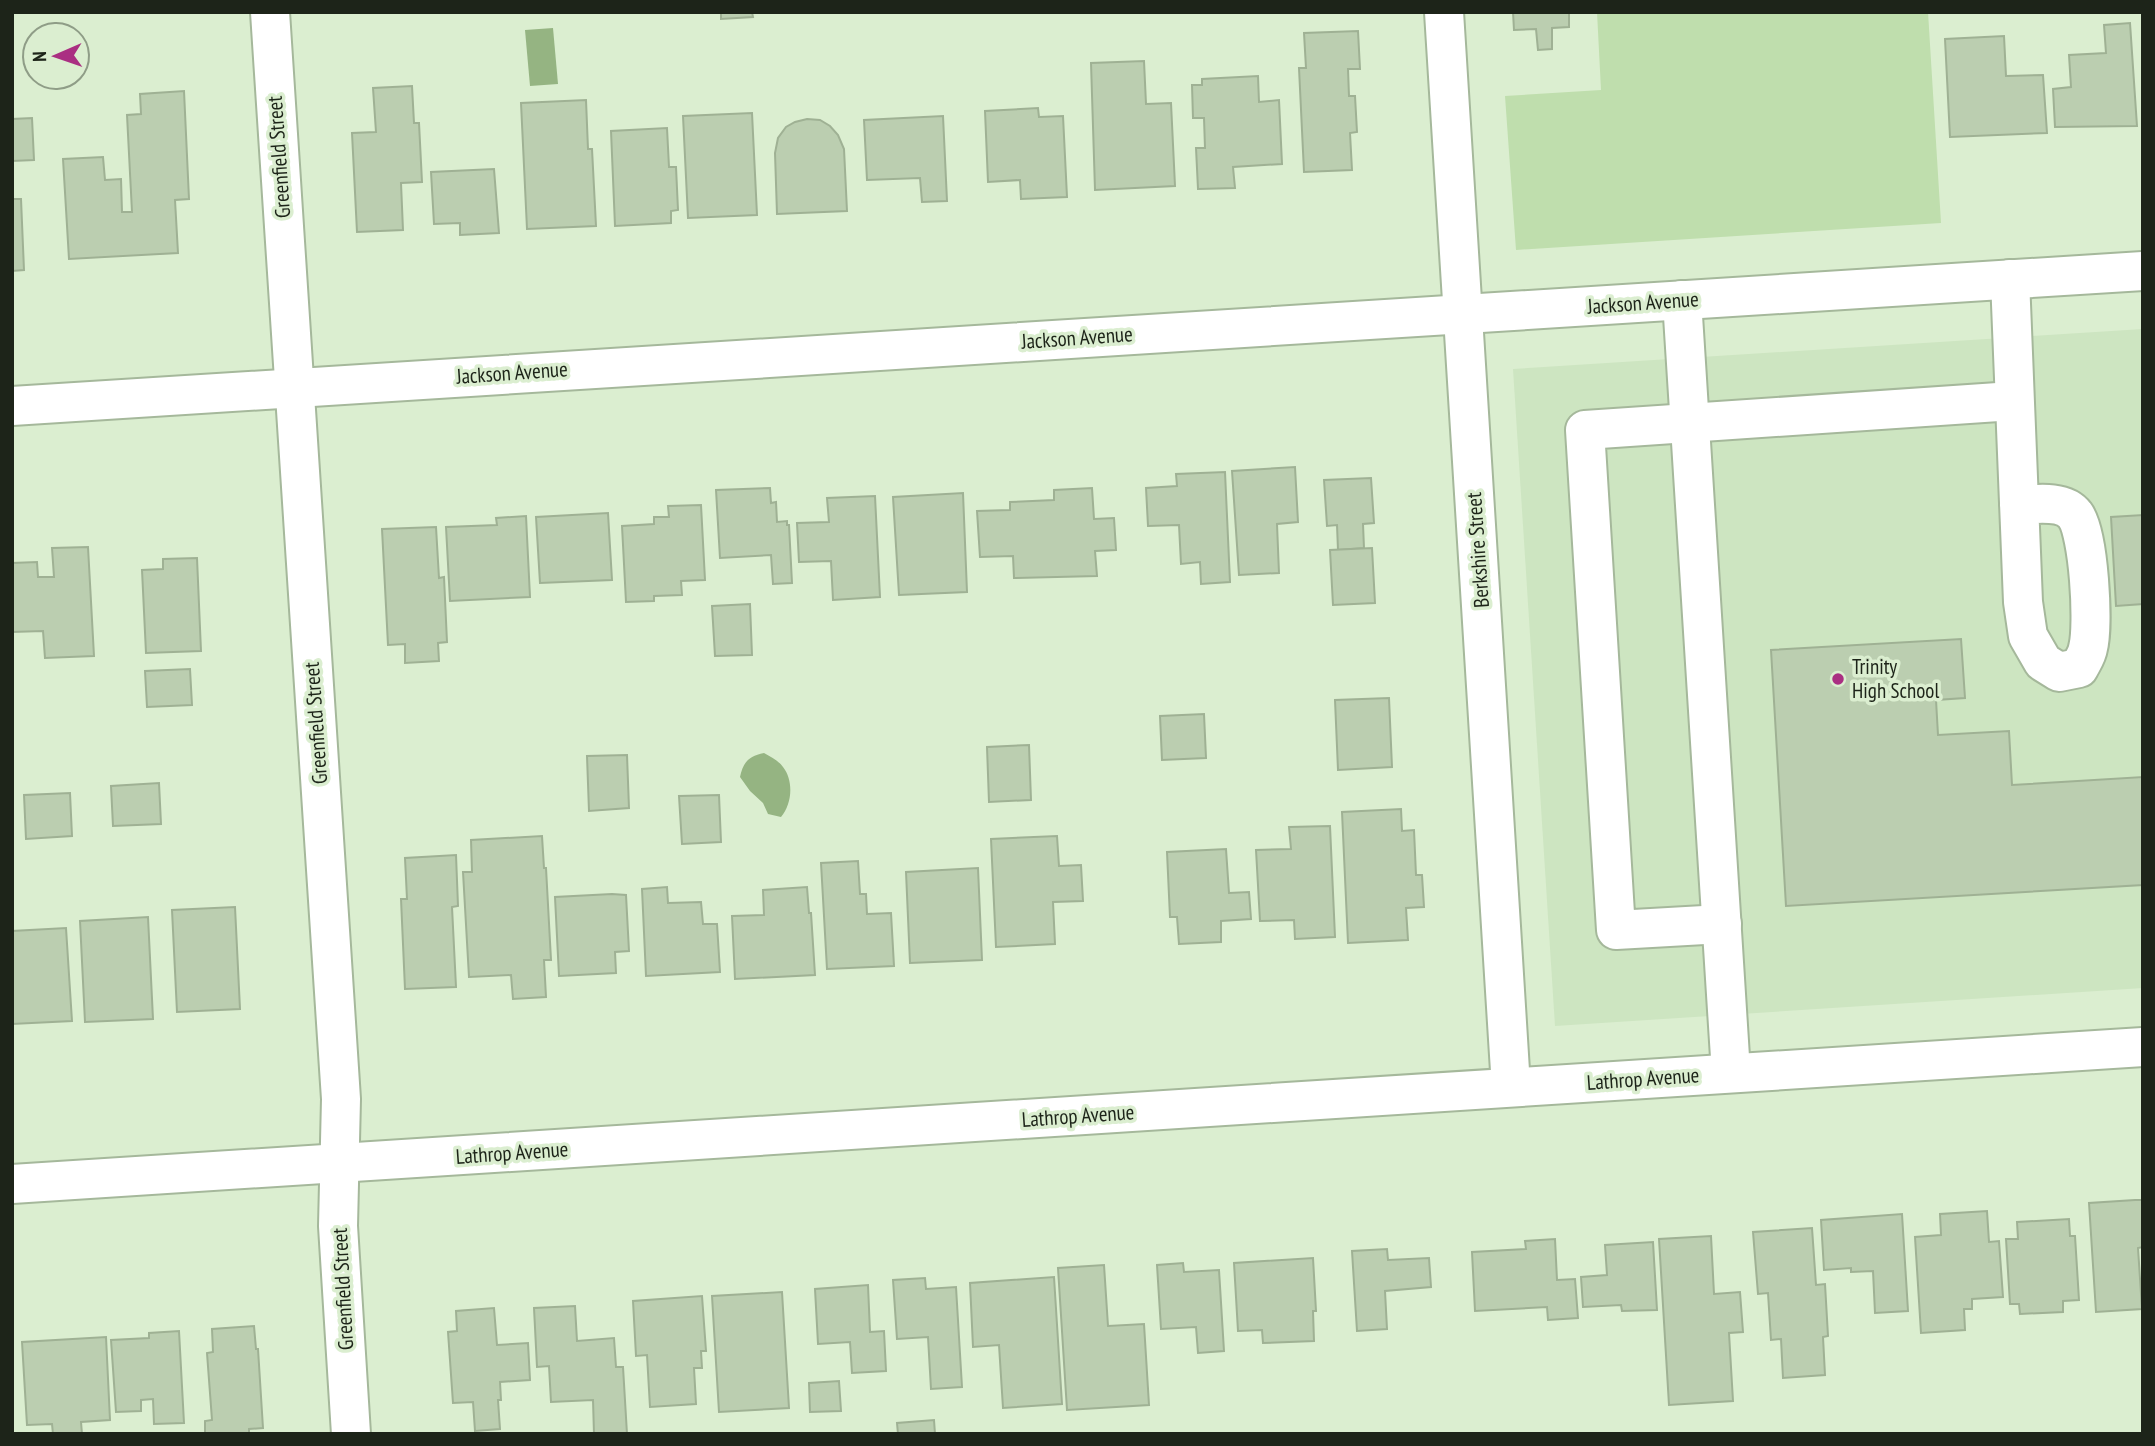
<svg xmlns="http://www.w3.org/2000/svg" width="2155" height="1446" viewBox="0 0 2155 1446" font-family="'PT Sans Narrow',sans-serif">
  <rect width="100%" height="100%" fill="#dbeed0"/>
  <path fill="#cde5c1" d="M2143,329V988L1555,1026L1513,369Z"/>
  <path fill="#bfdead" d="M1597,12H1928L1941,223L1516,250L1505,96L1601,90Z"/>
  <g fill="#95b482">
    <path d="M553,28L558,84L530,86L525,30Z"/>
    <path d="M764,753C771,757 778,760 783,767C794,781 792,804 781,817L768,814L763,803L750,791L740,777C743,762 749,756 764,753Z"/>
  </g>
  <g fill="#bbceb0" stroke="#9fb194" stroke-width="2">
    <path d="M721,12H752L753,17L721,19Z"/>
    <path d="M1513,12H1569V27L1552,28V49L1538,50L1536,29L1514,30Z"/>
    <path d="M2130,23L2137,126L2055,127L2053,89L2071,87L2069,55L2106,53L2104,25Z"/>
    <path d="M1358,31L1360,69H1348L1349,96H1355L1357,132L1350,133L1352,170L1304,172L1299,68H1306L1304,33Z"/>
    <path d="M2004,36L2006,76L2043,75L2047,133L1950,137L1945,39Z"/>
    <path d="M1144,61L1146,104L1171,103L1175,186L1095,190L1091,63Z"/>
    <path d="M1258,76L1259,102L1279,100L1282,164L1233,167L1235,188L1198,189L1196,148H1205L1204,118H1193L1192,85H1202V79Z"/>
    <path d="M412,86L414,123H419L422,182L401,183L403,230L357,232L352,133L376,132L373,88Z"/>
    <path d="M184,91L189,199L175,200L178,253L69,259L63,159L103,157L105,180L121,179L122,212H132L127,115L141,114L140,94Z"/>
    <path d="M586,100L588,149H592L596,226L527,229L521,103Z"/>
    <path d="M1038,108L1039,117L1063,116L1067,197L1021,199L1020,180L988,182L985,111Z"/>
    <path d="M752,113L757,215L688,218L683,116Z"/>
    <path d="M943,116L947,201L922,202L920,178L867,180L864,120Z"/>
    <path d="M32,118L34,160L12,161V119Z"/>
    <path d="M807,119L820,120L830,126L838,135L844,149L847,211L777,214L775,153L778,138L786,127L795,122Z"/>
    <path d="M667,128L669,167H676L678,210L671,211V223L615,226L611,131Z"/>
    <path d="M494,169L499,233L460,235V223L434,224L431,172Z"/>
    <path d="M12,199H21L24,270L12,271Z"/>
    <path d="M1295,467L1298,522L1277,524L1279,573L1239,575L1232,471Z"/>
    <path d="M1225,472L1230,582L1201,584L1200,562L1181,564L1179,525L1148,526L1146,488L1177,486L1176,474Z"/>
    <path d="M1371,478L1374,523L1363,524L1364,548L1338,550L1337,525L1327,526L1324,480Z"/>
    <path d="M770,488L771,503L776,502L777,522L787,521V525H789L792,583L773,584L771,555L720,558L716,490Z"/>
    <path d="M1092,488L1094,519L1114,518L1116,550L1095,551L1097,576L1014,578L1013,556L980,557L977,511L1010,510V502L1054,500V490Z"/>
    <path d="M963,493L967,592L899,595L893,497Z"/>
    <path d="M875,496L880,597L833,600L831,561L799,562L797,523L829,522L827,498Z"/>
    <path d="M701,505L705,580L681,581L682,595L654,596V601L626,602L622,526L654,524V517H669L668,506Z"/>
    <path d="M608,513L612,580L540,583L536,517Z"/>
    <path d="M2143,515V604L2116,606L2111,517Z"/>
    <path d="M526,516L530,597L450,601L446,527L497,525L496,518Z"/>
    <path d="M436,527L439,578L444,577L447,642L438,643L439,661L405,663V644L388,645L382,529Z"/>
    <path d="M88,547L94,656L45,658L43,631L12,632V563L37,562L38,577H54L52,548Z"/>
    <path d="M1372,548L1375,603L1333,605L1330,550Z"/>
    <path d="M197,558L201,651L146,653L142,570L163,569V559Z"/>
    <path d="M750,604L752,655L715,656L712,606Z"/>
    <path d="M1961,639L1965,698L1936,700L1938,735L2009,731L2012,785L2143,777V885L1786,906L1771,650Z"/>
    <path d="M190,669L192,705L147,707L145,671Z"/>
    <path d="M1389,698L1392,767L1338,770L1335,700Z"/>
    <path d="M1204,714L1206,758L1162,760L1160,716Z"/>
    <path d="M1029,745L1031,800L989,802L987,747Z"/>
    <path d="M627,755L629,808L589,811L587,756Z"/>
    <path d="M159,783L161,824L113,826L111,786Z"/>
    <path d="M70,793L72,836L26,839L24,795Z"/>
    <path d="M719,795L721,842L682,844L679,796Z"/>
    <path d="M1401,809L1402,831L1414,830L1416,875H1422L1424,907L1406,908L1408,940L1348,943L1342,812Z"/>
    <path d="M1330,826L1335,937L1295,939L1294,920L1260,921L1256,850L1291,849L1289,827Z"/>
    <path d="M542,836L544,868H546L551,960H544L546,997L513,999L511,975L469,977L463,872H472L471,840Z"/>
    <path d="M1057,836L1059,866L1081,865L1083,901L1053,902L1055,944L996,947L991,839Z"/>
    <path d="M1226,849L1229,893L1249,892L1251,919L1221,921V942L1179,944L1177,917H1170L1167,852Z"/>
    <path d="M456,855L458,906L452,907L456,987L405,989L401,899H407L405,858Z"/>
    <path d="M858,861L860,894H866L867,914L891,913L894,966L827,969L821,863Z"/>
    <path d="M978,868L982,960L910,963L906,872Z"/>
    <path d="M667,887L668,903L701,902L703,924H717L720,972L646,976L642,889Z"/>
    <path d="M807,887L809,913H811L815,975L735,979L732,916L764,915L763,890Z"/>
    <path d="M612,894L626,895L629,951L615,952L616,973L559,976L555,897Z"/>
    <path d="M235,907L240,1009L177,1012L172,910Z"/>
    <path d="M148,917L153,1019L85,1022L80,921Z"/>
    <path d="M66,928L72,1021L12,1024V931Z"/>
    <path d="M2135,1200H2143V1247L2138,1248L2142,1309L2096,1312L2089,1203Z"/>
    <path d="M1987,1211L1989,1242L1999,1241L2003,1297L1972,1299V1309H1964L1965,1330L1921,1333L1915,1237L1941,1235L1940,1214Z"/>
    <path d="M1902,1214L1908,1311L1875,1313L1873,1271L1851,1272V1268L1824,1270L1821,1220Z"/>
    <path d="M2069,1219L2070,1236H2075L2079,1300L2063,1301V1312L2020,1314L2019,1304H2010L2006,1239H2018L2017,1222Z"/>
    <path d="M1812,1228L1816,1285L1825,1284L1828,1336L1823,1337L1825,1375L1783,1378L1781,1339L1771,1340L1768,1293L1758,1294L1753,1232Z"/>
    <path d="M1711,1236L1714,1294L1740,1292L1743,1332L1729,1333L1733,1401L1669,1405L1659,1239Z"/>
    <path d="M1555,1239L1557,1280L1575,1279L1578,1318L1548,1320L1547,1307L1475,1311L1472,1252L1526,1249L1525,1241Z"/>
    <path d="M1653,1242L1657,1310L1622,1311L1621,1305L1583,1307L1581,1277L1607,1275L1605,1245Z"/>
    <path d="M1387,1249L1388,1260L1429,1258L1431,1287L1385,1291L1387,1329L1357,1331L1352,1251Z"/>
    <path d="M1313,1258L1316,1311H1313L1314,1341L1263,1343L1262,1330L1238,1331L1234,1263Z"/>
    <path d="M1183,1263L1184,1272L1219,1270L1224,1351L1198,1353L1196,1327L1161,1329L1157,1265Z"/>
    <path d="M1104,1265L1108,1326L1144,1324L1149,1405L1067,1410L1058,1268Z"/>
    <path d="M1054,1277L1062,1404L1003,1408L999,1345L973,1347L970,1283Z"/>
    <path d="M925,1278L926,1289L956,1287L962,1387L931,1389L928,1337L897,1339L893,1280Z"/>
    <path d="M868,1285L870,1332L884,1331L886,1371L852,1373L850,1342L818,1344L815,1289Z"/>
    <path d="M782,1292L789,1408L719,1412L712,1296Z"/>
    <path d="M702,1296L706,1351H701L702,1368H694L696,1404L650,1407L647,1355L636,1356L633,1301Z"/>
    <path d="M575,1306L577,1341L614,1338L616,1367H623L627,1434H594L593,1400L551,1402L549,1366L537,1367L534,1308Z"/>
    <path d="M494,1308L497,1345L528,1343L530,1380L500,1382L501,1400H498L500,1429L475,1431L473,1402L453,1403L448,1332L457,1331L456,1311Z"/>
    <path d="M254,1326L256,1349H258L263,1428L249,1429V1434H205V1421L212,1420L207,1353L213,1352L212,1329Z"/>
    <path d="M179,1331L184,1423L154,1424L153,1399L141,1400V1411L116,1412L111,1340L149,1338V1333Z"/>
    <path d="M106,1337L110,1420L81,1422L82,1434H53L52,1424L27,1425L22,1342Z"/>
    <path d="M839,1381L841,1411L810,1412L809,1383Z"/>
    <path d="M934,1420L935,1434H898L897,1423Z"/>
  </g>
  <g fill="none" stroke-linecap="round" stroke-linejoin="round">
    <defs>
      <g id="minor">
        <path d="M270,12L341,1099L338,1226L351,1434"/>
        <path d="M1444,12L1511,1087"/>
        <path d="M2010,279L2023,602L2028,636L2043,662L2059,672L2079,668C2082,662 2087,655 2088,648C2094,626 2089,533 2075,515C2064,500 2036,504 2019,505"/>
        <path d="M1682,300L1731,1073"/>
        <path d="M12,406L2143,271"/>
        <path d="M1722,924L1616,930L1585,430L2013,401"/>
        <path d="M12,1184L2143,1047"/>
      </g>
    </defs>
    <use href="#minor" stroke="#a5b89b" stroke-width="42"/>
    <use href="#minor" stroke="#fff" stroke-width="38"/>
  </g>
  <circle fill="#aa2f82" stroke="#dbeed0" stroke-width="2.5" cx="1838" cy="679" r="7"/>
  <g text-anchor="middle" stroke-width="7" stroke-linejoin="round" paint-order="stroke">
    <g font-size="21" fill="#1d2419" stroke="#dbeed0">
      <text transform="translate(279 157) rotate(-94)" y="7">Greenfield Street</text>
      <text transform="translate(1643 303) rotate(-4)" y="7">Jackson Avenue</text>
      <text transform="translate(1077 338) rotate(-4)" y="7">Jackson Avenue</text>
      <text transform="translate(512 373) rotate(-4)" y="7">Jackson Avenue</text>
      <text transform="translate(1478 550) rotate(-94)" y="7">Berkshire Street</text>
      <text transform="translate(316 723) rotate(-94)" y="7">Greenfield Street</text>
      <text transform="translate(1643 1079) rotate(-4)" y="7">Lathrop Avenue</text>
      <text transform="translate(1078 1116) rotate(-4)" y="7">Lathrop Avenue</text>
      <text transform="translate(512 1153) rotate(-4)" y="7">Lathrop Avenue</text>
      <text transform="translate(343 1289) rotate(-93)" y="7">Greenfield Street</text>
    </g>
    <g font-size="21" fill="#1d2419" stroke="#dbeed0" text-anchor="start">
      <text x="1852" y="674">Trinity<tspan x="1852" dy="24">High School</tspan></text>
    </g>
  </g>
  <rect width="2155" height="1446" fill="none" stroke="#1d2419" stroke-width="28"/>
  <g transform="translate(56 56) rotate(268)"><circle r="33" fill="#dbeed0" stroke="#8f9d87" stroke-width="2"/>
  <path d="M0-5L12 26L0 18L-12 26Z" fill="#aa2f82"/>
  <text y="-10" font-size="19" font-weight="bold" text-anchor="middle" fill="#1d2419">N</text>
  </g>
</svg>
